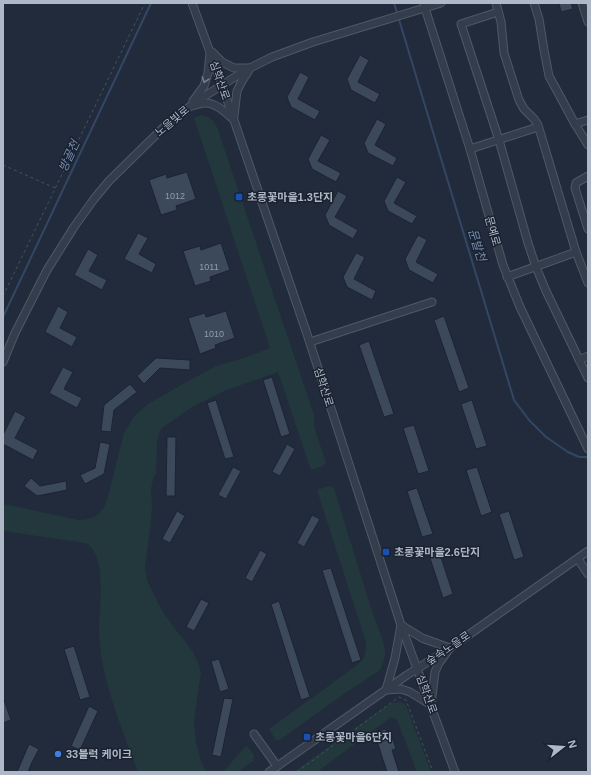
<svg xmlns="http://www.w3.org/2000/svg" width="591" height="775" viewBox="0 0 591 775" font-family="Helvetica,'Noto Sans KR',sans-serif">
  <rect width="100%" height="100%" fill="#212b3b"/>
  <g fill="#23383c">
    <path d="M201,115C209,117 213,119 217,127L314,415V427L326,462L323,466L311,470L278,372L224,391L192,407L162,428L159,433L157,443L156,474L154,475L151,489L152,507L150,529L145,567L147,580L157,601L163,612L175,629L185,641L193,652L199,665L201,673L194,721L196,742L201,761L206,772H138C121,725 100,679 99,629C99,609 108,552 85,543L3,531V504L27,509L79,520L88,519L98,515L104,507L108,497L124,433L134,417L142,409L150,403L181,385L216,366L244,358L270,348L194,118Z"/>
    <path d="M329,486L334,488C346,528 359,569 371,608C375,620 385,642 385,652C385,658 383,665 380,670L335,700L280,740H276L269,729L356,666C366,658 366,654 366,642L317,490Z"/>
    <path d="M399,702L406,705L431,772H417L397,720L391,717L317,772H296V770L389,704Z"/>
    <path d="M247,746L254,755L253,761L238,772H223L243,749Z"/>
  </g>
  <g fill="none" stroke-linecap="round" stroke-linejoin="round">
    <g stroke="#334663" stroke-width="2">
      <path d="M394,3L514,400L529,420L546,437L568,452L579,457H588"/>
      <path d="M3,317L151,3"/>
    </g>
  </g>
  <g fill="#3c495b" stroke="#1c2432">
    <path d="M559,3H571L573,9L561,12Z"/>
    <path d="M360,55L369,60L358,82L380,94L375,103L351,90L347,79Z"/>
    <path d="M300,72L309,77L298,99L320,111L315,120L291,107L287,97Z"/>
    <path d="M377,119L386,124L375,145L397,158L393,166L368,153L364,143Z"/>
    <path d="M321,135L330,140L318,161L341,173L336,182L312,169L308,159Z"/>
    <path d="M187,172L196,199L176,206L177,210L161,215L149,180L166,174L167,178Z"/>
    <path d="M397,177L406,182L394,203L417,216L412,224L388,211L384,201Z"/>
    <path d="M338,191L347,196L335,217L358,230L353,239L329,225L325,215Z"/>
    <path d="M138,233L148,238L139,254L156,264L152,273L124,259Z"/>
    <path d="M418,235L427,240L416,262L438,274L433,283L409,270L405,259Z"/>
    <path d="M221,243L230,270L210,277L211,281L195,286L183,251L200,246L201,250Z"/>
    <path d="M88,249L98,255L89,271L107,280L102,290L74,275Z"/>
    <path d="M356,253L365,257L354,279L376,291L372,300L347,287L343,277Z"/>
    <path d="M58,306L68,312L60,328L77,337L72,347L45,332Z"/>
    <path d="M226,311L235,338L215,345L216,348L200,354L188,318L205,313L206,317Z"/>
    <path d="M444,316L469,388L459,392L434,320Z"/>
    <path d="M369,341L394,414L384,417L359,345Z"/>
    <path d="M156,358L190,360V370L160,368L144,384L137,376Z"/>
    <path d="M63,367L73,372L64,389L82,398L77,408L49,393Z"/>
    <path d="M272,377L290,434L281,437L263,380Z"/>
    <path d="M130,384L137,392L114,410L111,432L101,431L104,405Z"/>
    <path d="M216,400L234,457L225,459L207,403Z"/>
    <path d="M472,400L487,446L476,449L461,404Z"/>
    <path d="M15,411L26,417L15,438L38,450L33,460L3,444V435Z"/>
    <path d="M414,425L429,471L418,474L403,428Z"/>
    <path d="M167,437H176L175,496H166Z"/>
    <path d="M100,442L110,444L104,474L85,484L80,475L95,468Z"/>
    <path d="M287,444L295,449L280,476L272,472Z"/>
    <path d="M233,467L241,471L226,499L218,495Z"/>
    <path d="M477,467L492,512L481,516L466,470Z"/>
    <path d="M31,478L40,486L66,481L67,490L37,496L24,486Z"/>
    <path d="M417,488L433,534L422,537L407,491Z"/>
    <path d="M177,511L185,516L170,543L162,539Z"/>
    <path d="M509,511L524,557L514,560L499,514Z"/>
    <path d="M312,515L320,519L304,547L297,543Z"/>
    <path d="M438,548L453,594L443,598L428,552Z"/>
    <path d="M260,550L267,554L252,582L245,578Z"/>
    <path d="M331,568L361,660L352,663L322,570Z"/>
    <path d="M201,599L209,603L194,631L186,627Z"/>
    <path d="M279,601L310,697L301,700L271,604Z"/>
    <path d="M74,646L90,697L80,700L64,649Z"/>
    <path d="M219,659L229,689L220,692L211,661Z"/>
    <path d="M224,698L233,699L221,757L212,755Z"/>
    <path d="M3,700H4L11,720L3,723Z"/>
    <path d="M89,706L98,711L80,750L71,746Z"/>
    <path d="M386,729L390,740L393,739L396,749L392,750L399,772H387L374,732Z"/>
    <path d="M29,744L39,749L32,762L28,772H17Z"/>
  </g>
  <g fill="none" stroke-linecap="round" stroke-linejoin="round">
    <defs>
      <g id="minor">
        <path d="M192,3L222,85L307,334L401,625L455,772"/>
        <path d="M424,3L425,8L470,149L503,265L520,307L588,449"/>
        <path d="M496,3L501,22L504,53L519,100L524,109L534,119L538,125L576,252L588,283"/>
        <path d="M534,3L539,19L544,50L549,76L575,124"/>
        <path d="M582,3L588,22"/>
        <path d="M498,12L461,24L499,140L528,243L536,267L546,291L588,378"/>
        <path d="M212,52L222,62L234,68H250"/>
        <path d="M193,101L204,86L208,73L210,53"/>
        <path d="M192,106C196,105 201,103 205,103C217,103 226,113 234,120"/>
        <path d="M234,116L237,91L242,81L249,70"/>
        <path d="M588,120L575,124L588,145"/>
        <path d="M470,149L538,127"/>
        <path d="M588,176L576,183L575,188L588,229"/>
        <path d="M507,277L576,252"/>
        <path d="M310,342L432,302"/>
        <path d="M579,360L588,356"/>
        <path d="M3,362L15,333L47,270L74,227L94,199L109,181L167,124L197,101L246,70L272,57L313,42L441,3"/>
        <path d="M578,559L588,574"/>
        <path d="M401,625L422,638L450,648L439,663L435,672L431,705L410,692L401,689L386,690L395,658Z"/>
        <path d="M254,734L277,766"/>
        <path d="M269,772L407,675L450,648L588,551"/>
      </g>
    </defs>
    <use href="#minor" stroke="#4f5866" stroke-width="9"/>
    <g stroke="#405559" stroke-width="1" stroke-dasharray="3 3" stroke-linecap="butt">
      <path d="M3,165L55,188"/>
      <path d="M3,296L145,3"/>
      <path d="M297,772L399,697L406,700L433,772"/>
    </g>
    <use href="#minor" stroke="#343d4b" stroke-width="7"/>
  </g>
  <defs><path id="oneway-chevron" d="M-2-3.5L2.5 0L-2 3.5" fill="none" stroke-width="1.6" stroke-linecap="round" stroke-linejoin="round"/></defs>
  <use stroke="#78818f" href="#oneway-chevron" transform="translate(205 80) rotate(108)"/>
  <g fill="#1a4fb4" stroke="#1a2230" stroke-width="1.5">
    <rect x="235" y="193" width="8" height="8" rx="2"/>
    <rect x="382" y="548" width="8" height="8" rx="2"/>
    <rect x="303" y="733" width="8" height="8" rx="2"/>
  </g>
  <circle fill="#3f7fe0" stroke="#1a2230" stroke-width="1.5" cx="58" cy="754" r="4"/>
  <g text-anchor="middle" stroke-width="3" stroke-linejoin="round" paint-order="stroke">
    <g font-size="9" fill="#929cac">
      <text x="175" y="199">1012</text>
      <text x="209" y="270">1011</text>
      <text x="214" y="337">1010</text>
    </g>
    <g font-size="11" fill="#afb8c7" stroke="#1a2230">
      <text transform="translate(220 80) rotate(71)" y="4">심학산로</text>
      <text transform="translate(172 121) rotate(-40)" y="4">노을빛로</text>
      <text transform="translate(493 231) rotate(74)" y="4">문예로</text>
      <text transform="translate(324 387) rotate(72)" y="4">심학산로</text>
      <text transform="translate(448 648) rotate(-34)" y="4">숲속노을로</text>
      <text transform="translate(427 694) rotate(70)" y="4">심학산로</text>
    </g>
    <g font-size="11" font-weight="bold" fill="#afb8c7" stroke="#1a2230" text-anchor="start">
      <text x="247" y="201">초롱꽃마을1.3단지</text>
      <text x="394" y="556">초롱꽃마을2.6단지</text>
      <text x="315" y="741">초롱꽃마을6단지</text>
      <text x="66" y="758">33블럭 케이크</text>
    </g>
    <g font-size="12" font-style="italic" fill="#758db1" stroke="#1a2230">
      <text transform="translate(69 156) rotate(-65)" y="4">방골천</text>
      <text transform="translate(477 245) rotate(73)" y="4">문발천</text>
    </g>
  </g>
  <rect width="591" height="775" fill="none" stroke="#afb8c7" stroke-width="8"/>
  <g transform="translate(563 747) rotate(73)" stroke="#1a2230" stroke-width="3" paint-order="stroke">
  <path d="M0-3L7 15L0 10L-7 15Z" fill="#afb8c7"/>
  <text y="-6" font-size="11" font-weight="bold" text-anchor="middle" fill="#afb8c7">N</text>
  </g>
</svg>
